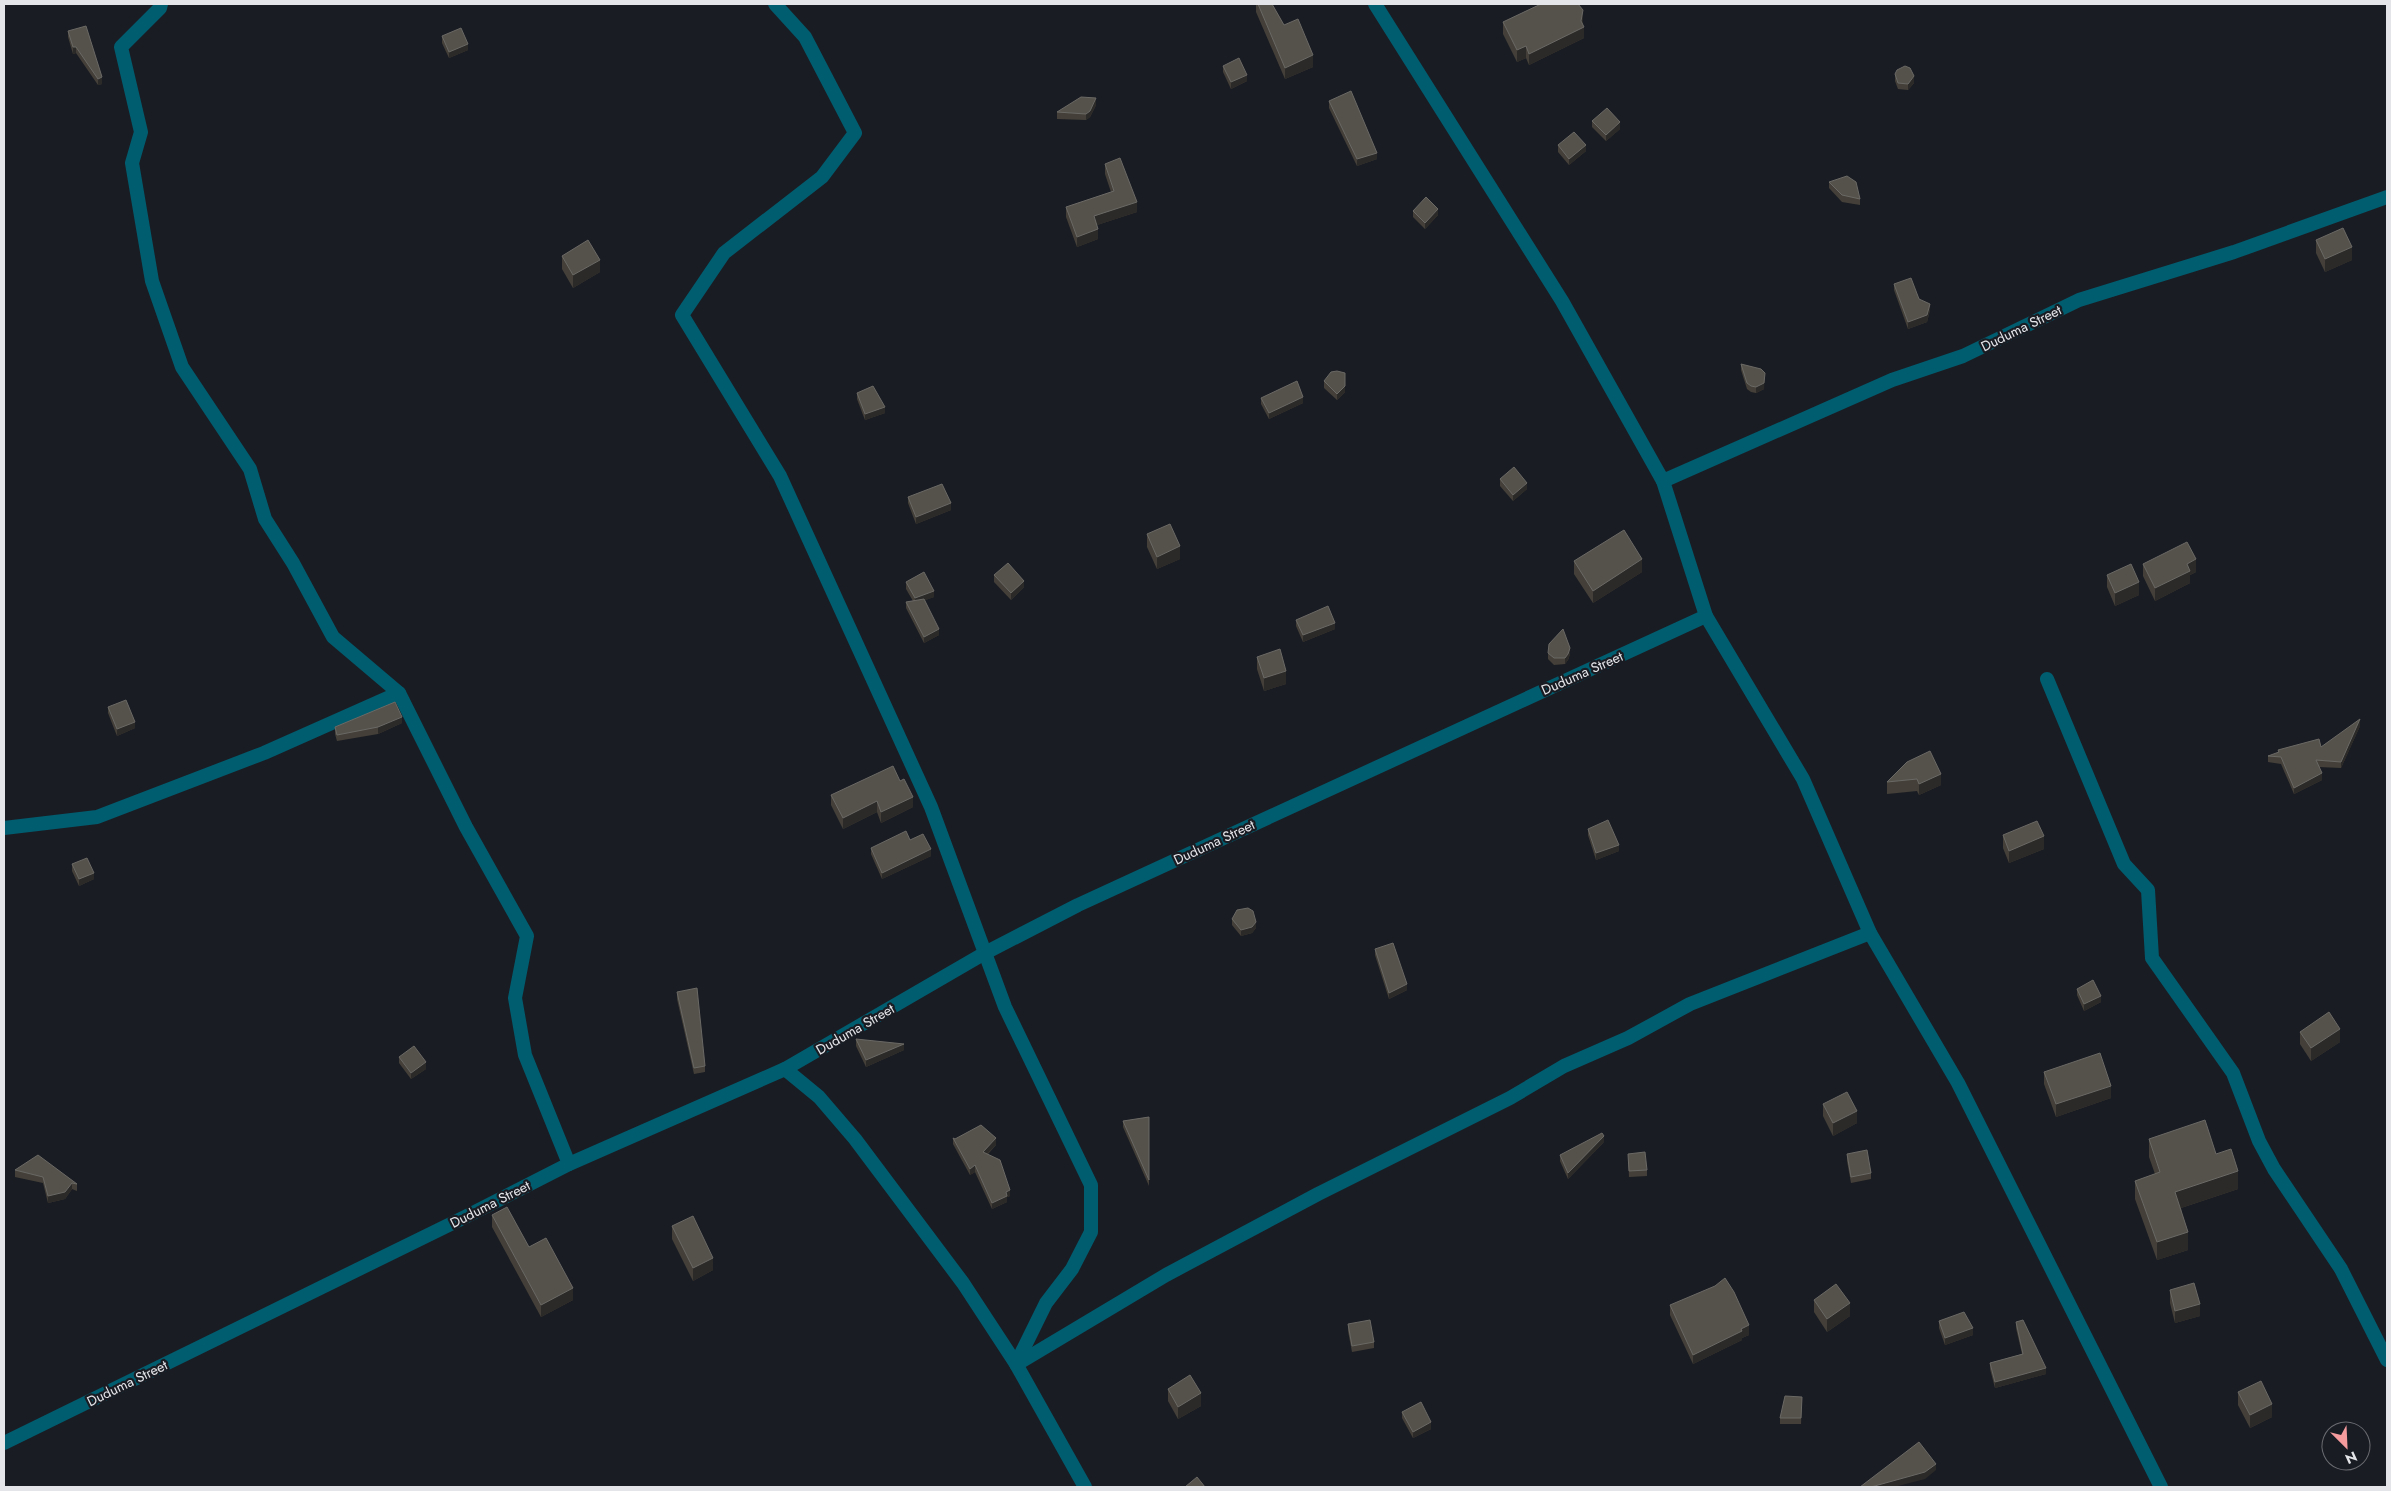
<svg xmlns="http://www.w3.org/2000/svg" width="2391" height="1491" viewBox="0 0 2391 1491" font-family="Jost,sans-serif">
  <rect width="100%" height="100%" fill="#1a1c23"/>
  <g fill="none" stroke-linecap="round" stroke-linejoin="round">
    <g stroke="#005d6f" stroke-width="14">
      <path d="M161,4L160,8L121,47L141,132L132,163L152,281L182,367L250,469L265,519L293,563L333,637L399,693L466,827L527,936L515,998L525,1055L569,1164"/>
      <path d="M775,4L805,37L855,133L822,177L724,253L682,315L780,476L806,533L931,807L1005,1007L1091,1185V1232L1072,1269L1046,1303L1016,1364"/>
      <path d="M1375,4L1562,301L1663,481L1706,616L1803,779L1870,933L1958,1083L2161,1487"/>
      <path d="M1663,481L1892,380L1963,356L2079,300L2234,252L2387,197"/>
      <path d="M2047,679L2124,864L2148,890L2152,958L2233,1073L2259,1141L2274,1169L2341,1269L2387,1360"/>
      <path d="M4,828L97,817L264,753L399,693"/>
      <path d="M785,1069L819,1097L855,1139L963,1283L1016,1364L1085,1487"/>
      <path d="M1017,1364L1166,1275L1318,1194L1510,1098L1564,1066L1628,1038L1690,1004L1870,933"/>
      <path d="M4,1443L467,1216L569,1164L785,1069L985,953L1078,905L1706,616"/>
    </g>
  </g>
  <g fill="#444039">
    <path d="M1256,4H1272L1284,25L1313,67L1285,79L1256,12Z"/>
    <path d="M1503,22H1583V24L1584,38L1529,65L1526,58L1517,62L1503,34Z"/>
    <path d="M68,31L102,84L98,85L76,53L73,54L68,37Z"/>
    <path d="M442,36L468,50L449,58L442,43Z"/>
    <path d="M1223,66L1247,81L1231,89L1223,72Z"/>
    <path d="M1895,74L1914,83L1908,90L1898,89L1895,81Z"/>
    <path d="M1329,101L1377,159L1357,166L1329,108Z"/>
    <path d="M1096,105L1090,117L1086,120L1057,119V112Z"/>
    <path d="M1592,121L1620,129L1606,141L1592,127Z"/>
    <path d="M1558,145L1586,151L1569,165L1558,152Z"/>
    <path d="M1105,164L1137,212L1097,225L1098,239L1077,247L1066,217V207L1111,192L1105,174Z"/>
    <path d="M1829,182L1860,199V205L1842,202L1829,188Z"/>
    <path d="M1413,211L1438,215L1425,229L1413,217Z"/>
    <path d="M2316,240L2352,260L2325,272L2316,253Z"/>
    <path d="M562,256L600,272L573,288L562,269Z"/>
    <path d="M1894,284L1919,299L1930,310L1927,322L1908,329L1894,290Z"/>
    <path d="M1741,364L1764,389L1756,393L1751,392L1747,389L1741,370Z"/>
    <path d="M1324,381L1345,392L1337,400L1324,388Z"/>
    <path d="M857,393L885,413L865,420L857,399Z"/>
    <path d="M1261,398L1303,403L1269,419L1261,404Z"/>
    <path d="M1500,479L1527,489L1513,501L1500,486Z"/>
    <path d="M908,497L951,510L916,524L908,503Z"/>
    <path d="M1147,534L1180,559L1157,569L1147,547Z"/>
    <path d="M1574,561L1642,572L1593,603L1574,574Z"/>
    <path d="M2143,564L2196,572L2190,575V583L2155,601L2143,576Z"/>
    <path d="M994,575L1024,587L1011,600L994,582Z"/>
    <path d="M2107,575L2139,595L2115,606L2107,587Z"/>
    <path d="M906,582L934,597L925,600L939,635L924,643L906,608V602L913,601L906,589Z"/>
    <path d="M1296,620L1335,629L1303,642L1296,626Z"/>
    <path d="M1548,653L1570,654L1568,660L1565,664L1554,665L1548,659Z"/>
    <path d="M1257,657L1286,684L1264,691L1257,669Z"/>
    <path d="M108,707L135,728L117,736L108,713Z"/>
    <path d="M402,723L378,734L337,741L335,734V727Z"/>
    <path d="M2360,726L2341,768L2319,767L2322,780L2294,794L2281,764L2268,762V756L2278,753V750L2321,747Z"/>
    <path d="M1941,774V785L1919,795L1917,791L1887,794V782Z"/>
    <path d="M900,781L913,807L881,823L877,812L843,829L831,805V795Z"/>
    <path d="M1588,829L1619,851L1596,860L1588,835Z"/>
    <path d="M2003,835L2044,849L2009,863L2003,848Z"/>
    <path d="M910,840L931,856L882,879L871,854V848Z"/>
    <path d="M72,864L94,879L79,886L72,871Z"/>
    <path d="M1232,919L1256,928L1252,933L1241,936L1232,925Z"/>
    <path d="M1375,949L1407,990L1389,999L1375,955Z"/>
    <path d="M2077,989L2101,1002L2084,1011L2077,995Z"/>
    <path d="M677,992L705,1066V1072L694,1074L677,999Z"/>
    <path d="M2300,1032L2340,1042L2311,1061L2300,1044Z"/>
    <path d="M856,1039L904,1050L866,1067L856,1046Z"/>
    <path d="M399,1057L426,1069L411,1079L399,1063Z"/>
    <path d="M2044,1072L2111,1098L2056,1117L2044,1084Z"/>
    <path d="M1823,1104L1857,1123L1833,1136L1823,1116Z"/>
    <path d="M1149,1117V1186L1123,1127V1121Z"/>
    <path d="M953,1138L955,1139L996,1145L988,1154L1010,1196L1007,1197V1202L992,1209L975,1172L970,1175L953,1144Z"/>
    <path d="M2149,1139L2216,1154L2238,1189L2181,1208L2188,1250L2157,1260L2135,1199V1181L2155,1174L2149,1157Z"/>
    <path d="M1604,1142L1568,1179L1560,1161V1155Z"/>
    <path d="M1628,1154L1647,1170V1176L1629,1177Z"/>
    <path d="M1847,1154L1871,1173V1179L1851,1183L1847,1161Z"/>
    <path d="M15,1170L77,1184V1191L72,1189L65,1199L48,1203L43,1183L15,1177Z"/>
    <path d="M492,1215L529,1247L573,1300L541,1317L492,1227Z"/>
    <path d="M672,1226L713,1270L693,1281L672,1239Z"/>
    <path d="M2170,1290L2200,1316L2175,1323L2170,1303Z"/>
    <path d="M1814,1300L1850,1316L1827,1332L1814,1312Z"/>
    <path d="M1670,1305L1749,1335L1742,1338V1340L1693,1364L1670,1315Z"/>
    <path d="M1939,1321L1973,1335L1945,1345L1939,1328Z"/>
    <path d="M2016,1322L2046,1374L1995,1388L1990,1369V1363L2022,1354L2016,1328Z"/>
    <path d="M1348,1324L1374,1342V1348L1352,1352L1348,1331Z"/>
    <path d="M1168,1389L1201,1406L1178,1419L1168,1401Z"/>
    <path d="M2238,1392L2272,1417L2250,1428L2238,1405Z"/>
    <path d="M1802,1397L1801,1424H1780V1418Z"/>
    <path d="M1402,1412L1431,1429L1413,1438L1402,1418Z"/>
  </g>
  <g fill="#2c2a28">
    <path d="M1583,10V22L1582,28L1584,27V38L1529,65V54L1581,21Z"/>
    <path d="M468,44V50L449,58V52Z"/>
    <path d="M1526,46V58L1517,62V50Z"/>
    <path d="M73,47H76V53L73,54Z"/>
    <path d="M1313,55V67L1285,79V68Z"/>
    <path d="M1247,75V81L1231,89V82Z"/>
    <path d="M1914,76V83L1908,90V84Z"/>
    <path d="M102,77V84L98,85V79Z"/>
    <path d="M1096,98V105L1090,117L1086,120V114Z"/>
    <path d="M1620,122V129L1606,141V135Z"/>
    <path d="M1586,145V151L1569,165V159Z"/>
    <path d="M1377,153V159L1357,166V159Z"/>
    <path d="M1137,202V212L1094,226V216Z"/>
    <path d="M1438,209V215L1425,229V223Z"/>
    <path d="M1098,229V239L1077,247V237Z"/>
    <path d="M2352,247V260L2325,272V259Z"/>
    <path d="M600,260V272L573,288V275Z"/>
    <path d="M1930,304V310L1927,322L1908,329V322Z"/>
    <path d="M1345,373V392L1337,400V394Z"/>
    <path d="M1765,373L1764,389L1756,393V387Z"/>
    <path d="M1303,397V403L1269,419V413Z"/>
    <path d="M885,407V413L865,420V414Z"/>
    <path d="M1527,483V489L1513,501V495Z"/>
    <path d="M951,503V510L916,524V517Z"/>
    <path d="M1180,546V559L1157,569V557Z"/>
    <path d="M1642,559V572L1593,603V591Z"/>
    <path d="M2196,559V572L2190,575V583L2155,601V588L2187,564Z"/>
    <path d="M1024,581V587L1011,600V593Z"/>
    <path d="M2139,582V595L2115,606V593Z"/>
    <path d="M934,591V597L915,604V598Z"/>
    <path d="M1335,623V629L1303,642V635Z"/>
    <path d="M939,629V635L924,643V637Z"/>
    <path d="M1570,648V654L1568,660L1565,664V658Z"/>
    <path d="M1286,671V684L1264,691V678Z"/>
    <path d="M402,717V723L378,734V727Z"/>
    <path d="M2360,719V726L2341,768V762Z"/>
    <path d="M135,722V728L117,736V729Z"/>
    <path d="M2322,773V780L2294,794V788Z"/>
    <path d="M1941,774V785L1919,795V784Z"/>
    <path d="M913,797V807L881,823V812Z"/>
    <path d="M877,801V812L843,829V818Z"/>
    <path d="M2044,836V849L2009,863V851Z"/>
    <path d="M1619,845V851L1596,860V853Z"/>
    <path d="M931,849V856L882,879V873Z"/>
    <path d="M94,873V879L79,886V879Z"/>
    <path d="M1256,922V928L1252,933L1241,936V930Z"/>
    <path d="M1407,984V990L1389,999V993Z"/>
    <path d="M2101,996V1002L2084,1011V1004Z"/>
    <path d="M2340,1029V1042L2311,1061V1048Z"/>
    <path d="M904,1044V1050L866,1067V1060Z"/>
    <path d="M426,1062V1069L411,1079V1073Z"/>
    <path d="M2111,1086V1098L2056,1117V1104Z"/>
    <path d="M1857,1111V1123L1833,1136V1123Z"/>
    <path d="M1604,1136V1142L1568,1179V1173Z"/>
    <path d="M996,1138V1145L983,1158V1152Z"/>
    <path d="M975,1165V1172L970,1175V1169Z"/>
    <path d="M2238,1171V1189L2175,1210V1192Z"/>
    <path d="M72,1183V1189L65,1199L48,1203V1196Z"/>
    <path d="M1010,1190V1196L1007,1197V1202L992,1209V1203L1006,1192Z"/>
    <path d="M2188,1232V1250L2157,1260V1242Z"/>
    <path d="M713,1258V1270L693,1281V1268Z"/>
    <path d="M573,1288V1300L541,1317V1305Z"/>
    <path d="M1850,1303V1316L1827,1332V1319Z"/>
    <path d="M2200,1304V1316L2175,1323V1311Z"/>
    <path d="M1749,1325V1335L1742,1338V1340L1693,1364V1355Z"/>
    <path d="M1973,1328V1335L1945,1345V1338Z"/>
    <path d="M2046,1368V1374L1995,1388V1382Z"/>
    <path d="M1201,1393V1406L1178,1419V1407Z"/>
    <path d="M2272,1404V1417L2250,1428V1415Z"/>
    <path d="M1431,1422V1429L1413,1438V1432Z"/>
    <path d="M1936,1464V1470L1925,1479L1894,1487H1871Z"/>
  </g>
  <g fill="#55524c" stroke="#6b6965">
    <path d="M1258,4H1272L1284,25L1298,19L1313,55L1285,68Z"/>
    <path d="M1541,4H1578L1583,10L1581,21L1584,27L1529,54L1526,46L1517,50L1503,22Z"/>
    <path d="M86,26L102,77L98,79L76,47H73L68,31Z"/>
    <path d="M461,28L468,44L449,52L442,36Z"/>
    <path d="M1239,58L1247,75L1231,82L1223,66Z"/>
    <path d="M1905,66L1910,68L1914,76L1908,84L1898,83L1895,74L1897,70Z"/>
    <path d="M1351,91L1377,153L1357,159L1329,101Z"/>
    <path d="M1081,97L1096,98L1090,111L1086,114L1057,112Z"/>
    <path d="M1607,108L1620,122L1606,135L1592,121Z"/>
    <path d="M1574,132L1586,145L1569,159L1558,145Z"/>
    <path d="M1120,158L1137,202L1094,216L1098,229L1077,237L1066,207L1114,191L1105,164Z"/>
    <path d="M1847,176L1856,182L1860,199L1842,195L1829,182Z"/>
    <path d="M1426,197L1438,209L1425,223L1413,211Z"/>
    <path d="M2343,228L2352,247L2325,259L2316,240Z"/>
    <path d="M588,240L600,260L573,275L562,256Z"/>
    <path d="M1911,278L1919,299L1930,304L1927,315L1908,322L1894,284Z"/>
    <path d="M1741,364L1761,369L1765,373L1764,383L1756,387L1751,386L1747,383Z"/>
    <path d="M1337,371L1345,373V386L1337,394L1324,381L1331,372Z"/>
    <path d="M1297,381L1303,397L1269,413L1261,398Z"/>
    <path d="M873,386L885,407L865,414L857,393Z"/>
    <path d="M1514,467L1527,483L1513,495L1500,479Z"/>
    <path d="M942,484L951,503L916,517L908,497Z"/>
    <path d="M1170,524L1180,546L1157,557L1147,534Z"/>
    <path d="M1624,530L1642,559L1593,591L1574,561Z"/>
    <path d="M2187,542L2196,559L2187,564L2190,571L2155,588L2143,564Z"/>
    <path d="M1008,563L1024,581L1011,593L994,575Z"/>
    <path d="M2131,564L2139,582L2115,593L2107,575Z"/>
    <path d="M924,572L934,591L915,598L906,582Z"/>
    <path d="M924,599L939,629L924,637L906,602Z"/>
    <path d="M1328,606L1335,623L1303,635L1296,620Z"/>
    <path d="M1563,629L1570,648L1568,654L1565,658H1554L1548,653L1549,644Z"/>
    <path d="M1280,649L1286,671L1264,678L1257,657Z"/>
    <path d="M126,700L135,722L117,729L108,707Z"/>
    <path d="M395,702L402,717L378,727L337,735L335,727Z"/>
    <path d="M2360,719L2341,762L2316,760L2322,773L2294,788L2281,757L2268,756L2279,752L2278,750L2319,739L2321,747Z"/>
    <path d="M1930,751L1941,774L1919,784L1917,779L1887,782L1907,762Z"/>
    <path d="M893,766L900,781L904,779L913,797L881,812L877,801L843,818L831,795Z"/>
    <path d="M1608,820L1619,845L1596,853L1588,829Z"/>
    <path d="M2037,821L2044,836L2009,851L2003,835Z"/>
    <path d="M906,831L910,840L923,834L931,849L882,873L871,848Z"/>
    <path d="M87,858L94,873L79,879L72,864Z"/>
    <path d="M1248,908L1253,911L1256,922L1252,927L1241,930L1232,919L1237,910Z"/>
    <path d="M1393,943L1407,984L1389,993L1375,949Z"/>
    <path d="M2093,980L2101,996L2084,1004L2077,989Z"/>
    <path d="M697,988L705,1066L694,1068L677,992Z"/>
    <path d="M2329,1012L2340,1029L2311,1048L2300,1032Z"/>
    <path d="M856,1039L904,1044L866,1060Z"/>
    <path d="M414,1046L426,1062L411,1073L399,1057Z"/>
    <path d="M2100,1053L2111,1086L2056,1104L2044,1072Z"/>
    <path d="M1847,1092L1857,1111L1833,1123L1823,1104Z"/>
    <path d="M1149,1117V1180L1123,1121Z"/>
    <path d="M2205,1120L2216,1154L2231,1149L2238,1171L2175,1192L2188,1232L2157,1242L2135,1181L2160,1172L2149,1139Z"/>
    <path d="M981,1125L996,1138L983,1152L1000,1160L1010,1190L1006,1192L1007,1196L992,1203L975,1165L970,1169L953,1138L955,1139Z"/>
    <path d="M1602,1133L1604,1136L1568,1173L1560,1155Z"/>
    <path d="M1867,1150L1871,1173L1851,1177L1847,1154Z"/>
    <path d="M1645,1152L1647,1170L1629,1171L1628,1154Z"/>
    <path d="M38,1155L77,1184L72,1183L65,1192L48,1196L43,1177L15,1170Z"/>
    <path d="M507,1207L529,1247L546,1238L573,1288L541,1305L492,1215Z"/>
    <path d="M693,1216L713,1258L693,1268L672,1226Z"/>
    <path d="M1725,1278L1734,1292L1749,1325L1741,1329L1742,1331L1693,1355L1670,1305L1715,1286Z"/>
    <path d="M2194,1283L2200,1304L2175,1311L2170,1290Z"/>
    <path d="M1836,1284L1850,1303L1827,1319L1814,1300Z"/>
    <path d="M1964,1312L1973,1328L1945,1338L1939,1321Z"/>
    <path d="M1370,1320L1374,1342L1352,1346L1348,1324Z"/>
    <path d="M2023,1320L2046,1368L1995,1382L1990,1363L2023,1354L2016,1322Z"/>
    <path d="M1190,1375L1201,1393L1178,1407L1168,1389Z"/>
    <path d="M2261,1381L2272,1404L2250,1415L2238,1392Z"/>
    <path d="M1785,1396L1802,1397L1801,1418H1780Z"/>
    <path d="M1421,1402L1431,1422L1413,1432L1402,1412Z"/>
    <path d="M1919,1442L1936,1464L1925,1472L1871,1487H1860Z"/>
    <path d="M1197,1477L1205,1487H1185Z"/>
  </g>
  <g text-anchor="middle" stroke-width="4.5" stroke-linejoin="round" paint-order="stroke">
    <g font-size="14" fill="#e3e5e9" stroke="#1a1c23">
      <text transform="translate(2021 328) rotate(-26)" y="5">Duduma Street</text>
      <text transform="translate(1582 673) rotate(-24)" y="5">Duduma Street</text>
      <text transform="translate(1214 842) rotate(-25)" y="5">Duduma Street</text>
      <text transform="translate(855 1029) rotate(-30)" y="5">Duduma Street</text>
      <text transform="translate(490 1204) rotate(-27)" y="5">Duduma Street</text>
      <text transform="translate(127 1383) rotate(-26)" y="5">Duduma Street</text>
    </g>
  </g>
  <rect width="2391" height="1491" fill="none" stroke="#e3e5e9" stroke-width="10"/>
  <g transform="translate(2346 1446) rotate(156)"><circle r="24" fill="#1a1c23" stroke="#6a6c72"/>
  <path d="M0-4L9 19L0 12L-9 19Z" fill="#f59b9d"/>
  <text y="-8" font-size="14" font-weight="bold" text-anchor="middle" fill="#e3e5e9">N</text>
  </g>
</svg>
